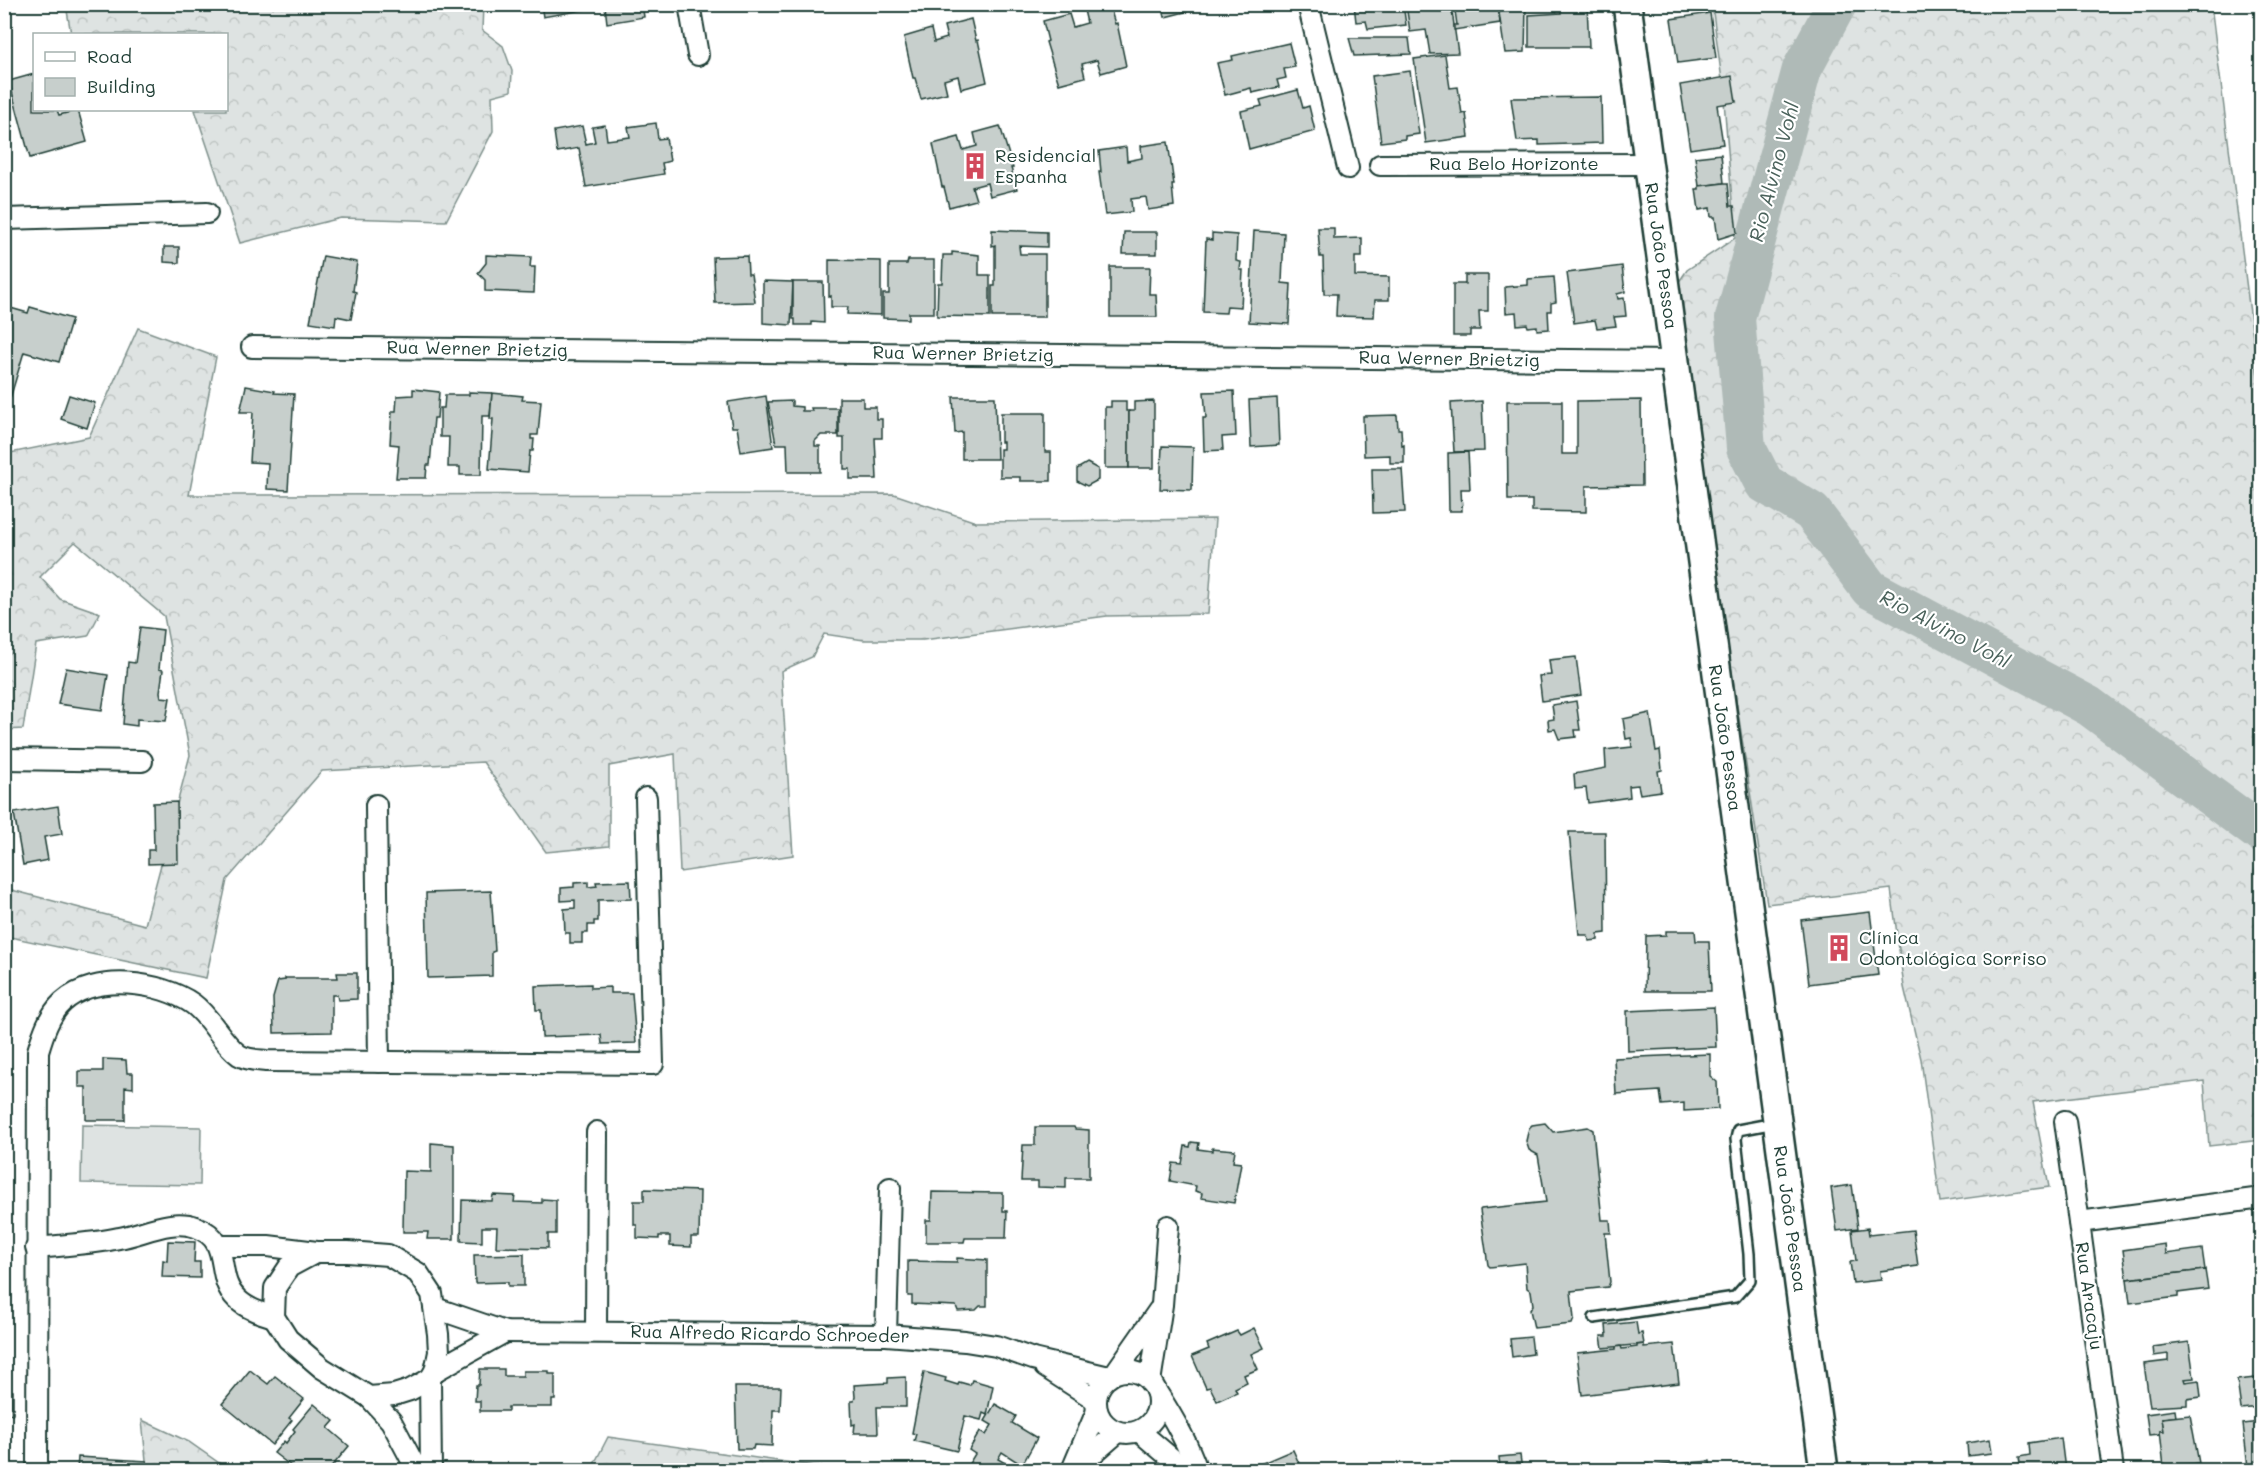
<svg xmlns="http://www.w3.org/2000/svg" width="2266" height="1475" viewBox="0 0 2266 1475" font-family="Mali,sans-serif">
  <defs>
    <pattern id="forest-crowns" width="20" height="18" patternUnits="userSpaceOnUse" patternTransform="scale(1.5)"><rect width="20" height="18" fill="#dee3e2"/><path d="M2 6a3 3 0 1 1 6 0M12 15a3 3 0 1 1 6 0" fill="none" stroke="#bec4c2"/></pattern>
  </defs>
  <rect width="100%" height="100%" fill="#fff"/>
  <filter id="ink" filterUnits="userSpaceOnUse"><feTurbulence type="fractalNoise" baseFrequency=".0167" numOctaves="2"/><feDisplacementMap in="SourceGraphic" scale="12" xChannelSelector="R" yChannelSelector="G"/><feConvolveMatrix kernelMatrix="1 2 1 2 8 2 1 2 1" color-interpolation-filters="sRGB"/></filter>
  <g filter="url(#ink)">
    <g fill="url(#forest-crowns)" stroke="#7e908b" stroke-width="1.5">
      <path d="M66,5H483L482,30L503,46L512,71L511,91L492,96L493,131L446,221L341,218L240,243L195,110H226V34H71Z"/>
      <path d="M1712,5H2211L2262,408L2261,1140L2209,1146L2204,1081L2033,1102L2049,1187L1940,1202L1921,1059L1904,987L1891,889L1767,904L1674,289L1687,270L1735,238L1723,88Z"/>
      <path d="M138,328L216,357L189,495L894,494L976,522L1215,519L1208,614L1107,616L923,640H864L824,634L812,657L781,671L793,855L680,872L675,754L609,766V846L546,852L483,762L322,771L227,880L206,978L5,936L4,888L145,925L190,755L164,616L75,542L40,577L60,599L100,613L88,636L36,644L23,729L5,730V454L89,437Z"/>
      <path d="M142,1420L189,1442L229,1470H147Z"/>
      <path d="M608,1437L843,1470H591Z"/>
    </g>
    <path fill="#dee3e2" stroke="#7e908b" stroke-width="1.5" d="M82,1125L201,1127L200,1185L81,1183Z"/>
    <g fill="none" stroke-linecap="round" stroke-linejoin="round">
      <path stroke="#afbab7" stroke-width="40" d="M1837,4L1802,69L1735,318L1746,448L1764,483L1812,512L1870,589L2089,706L2262,834"/>
    </g>
    <g fill="#c7cfcc" stroke="#1f3d34" stroke-width="1.5">
      <path d="M541,4H642L644,17L607,23L605,6L543,17Z"/>
      <path d="M1109,4L1115,24L1117,23L1126,66L1101,73L1097,60L1082,64L1085,77L1059,84L1046,42L1048,41L1043,21L1069,14L1073,27L1087,23L1084,10Z"/>
      <path d="M1162,4H1196L1197,9L1165,17Z"/>
      <path d="M1354,4H1403L1406,25L1368,29L1366,21L1356,22Z"/>
      <path d="M1406,4H1451L1458,53L1430,54L1426,30L1410,32Z"/>
      <path d="M1454,4L1498,5L1500,23L1454,30V25H1457Z"/>
      <path d="M1560,5H1587L1589,47H1529V15L1561,13Z"/>
      <path d="M1498,6H1526L1525,52L1505,53Z"/>
      <path d="M1710,13L1716,58L1678,63L1671,19Z"/>
      <path d="M971,19L976,41L978,40L987,82L961,89L958,76L944,80L947,93L921,99L915,78H913L904,37L931,29L934,42L947,38L944,26Z"/>
      <path d="M1349,38H1409L1411,54L1354,56Z"/>
      <path d="M1289,43L1295,67L1284,69L1286,78L1277,80L1279,87L1252,93L1251,88L1225,95L1217,63L1233,60L1232,56Z"/>
      <path d="M1445,55L1450,88L1458,87L1462,114L1466,113L1469,137L1426,143L1414,59Z"/>
      <path d="M1410,71L1419,134L1405,136V139L1381,142L1372,76Z"/>
      <path d="M34,74V110H57L59,115L78,110L87,142L30,158L9,81Z"/>
      <path d="M1732,76L1736,102L1717,105L1723,144L1690,149L1680,85Z"/>
      <path d="M1298,90L1303,108L1309,106L1315,131L1249,149L1241,111L1262,106L1260,100Z"/>
      <path d="M1601,97L1602,143L1539,145V140L1517,141L1511,98Z"/>
      <path d="M656,123L658,139L666,138L670,161L662,163L664,174L586,187L579,148L557,152L554,131L582,126L586,144L595,142L592,127L605,125L607,140L630,137L628,127Z"/>
      <path d="M1000,126L1013,168H1011L1017,189L990,196L987,183L972,187L976,200L949,207L944,187H942L933,144L959,137L963,150L977,146L974,133Z"/>
      <path d="M1168,142L1174,185H1172L1174,206L1148,210L1146,197L1131,199L1132,212L1105,215L1099,172H1101L1099,151L1126,147L1127,161L1142,158L1141,146Z"/>
      <path d="M1721,154L1724,183L1699,186L1695,157Z"/>
      <path d="M1724,183H1728L1730,206H1734L1737,233L1718,239L1715,217H1711L1710,208L1699,210L1696,189H1699V186Z"/>
      <path d="M1318,228H1334V239L1362,238V257H1355V276L1389,277V300H1375L1374,317L1336,316L1337,294H1324L1323,257H1320Z"/>
      <path d="M992,230L1047,232V247L1019,246L1020,254H1045V317H992V286H995V245L992,246Z"/>
      <path d="M1254,231L1284,233L1282,283L1291,284L1289,324L1249,322Z"/>
      <path d="M1124,232H1157V254H1123Z"/>
      <path d="M1212,233L1237,235L1236,261L1241,262L1240,270H1243L1241,307L1227,306L1226,313L1203,312L1206,239L1212,240Z"/>
      <path d="M164,247H179V263L164,262Z"/>
      <path d="M952,252L979,255V275H990V317L937,316L938,283H942L943,255H952Z"/>
      <path d="M486,255L531,257L530,267H535L534,293L485,291V280L478,273L486,263Z"/>
      <path d="M323,256L357,262L353,291L356,292L351,319L336,316L335,326L310,322Z"/>
      <path d="M747,256L748,274H751L755,302L715,303L713,257Z"/>
      <path d="M829,260L881,261V315L847,314L848,307H831V296L829,297Z"/>
      <path d="M908,260H934V313H909V319L883,318V294H889V264H907Z"/>
      <path d="M1622,266L1625,292L1617,294L1618,299L1624,298L1626,316L1614,317L1616,326L1597,328L1595,320L1574,323L1567,273Z"/>
      <path d="M1110,267H1150L1149,294H1156L1157,317H1110Z"/>
      <path d="M1465,275H1488V311H1479L1480,330H1470V336H1453V284H1465Z"/>
      <path d="M1554,277L1556,302L1551,303V311H1548L1549,329L1537,330V326L1528,327L1527,324L1517,325L1516,312L1506,313L1505,287L1528,285V279Z"/>
      <path d="M763,281L793,282L791,325L763,323Z"/>
      <path d="M793,282H823L824,323L812,322V325H795V319H793Z"/>
      <path d="M4,302L9,303L7,307L28,313L30,307L72,319L59,362L24,352L9,402L4,401Z"/>
      <path d="M246,386L275,391L274,393L294,394L288,490L267,489L268,463L250,462L253,412H240Z"/>
      <path d="M413,389L439,392L437,418H434L430,465H427L426,478H396L399,445L390,444L392,411H396L397,396L413,395Z"/>
      <path d="M1234,391L1236,436L1222,437L1223,450L1204,451L1203,418H1206L1204,392Z"/>
      <path d="M469,392L492,393L490,416H482L481,475H460V467H448L449,437H440V408H444L445,395H469Z"/>
      <path d="M492,393L523,396L522,400L541,401L538,435H531V439H534L533,451H530L528,472L489,469L493,419H490Z"/>
      <path d="M69,395L95,403L87,428L61,419Z"/>
      <path d="M766,396L773,447L741,452L737,427H732L728,402Z"/>
      <path d="M953,397H995L997,459H962V432L955,433Z"/>
      <path d="M839,398H863V407H876V419H882V438H875L877,479H850V469H844V438H839Z"/>
      <path d="M1277,398L1279,445L1251,447L1249,400Z"/>
      <path d="M1641,400L1642,485L1586,486V512L1532,511V500H1508L1507,401H1562V454H1577V401Z"/>
      <path d="M792,401V406L802,407V411H812L811,408H838V435H821L815,441V446H820V472H788L787,444H776L768,402Z"/>
      <path d="M1111,401H1126V411H1129V468H1105V407H1111Z"/>
      <path d="M1154,401V468H1129V411H1134V402Z"/>
      <path d="M1482,401L1484,451L1454,452L1451,403Z"/>
      <path d="M1001,413H1045V452H1051V481H1020V477H1000V449H1003V442H1001Z"/>
      <path d="M1397,415L1398,429H1401L1402,446L1404,445V463H1390V455L1364,456L1363,416Z"/>
      <path d="M1162,446L1193,447L1192,490L1160,489Z"/>
      <path d="M1468,452L1470,489H1461L1462,511H1449L1448,453Z"/>
      <path d="M1087,463L1098,469V480L1087,486L1077,481V469Z"/>
      <path d="M1372,469H1402L1405,512L1373,513Z"/>
      <path d="M140,627L163,630L159,669L163,670L160,692L161,697L170,698L166,721L137,719V726L123,724L128,662L135,663Z"/>
      <path d="M1576,657L1581,695L1542,701L1539,676L1551,675L1549,660Z"/>
      <path d="M66,668L108,675L102,710L58,704Z"/>
      <path d="M1576,701L1580,730H1575L1576,737L1559,739L1555,729L1549,730L1548,720L1554,719L1552,705Z"/>
      <path d="M1650,713L1656,751L1660,750L1662,770L1658,771L1661,791L1640,794L1638,785L1629,786L1630,797L1588,803L1586,788L1575,789L1574,774L1606,768L1605,750L1632,747L1631,738L1626,739L1623,719Z"/>
      <path d="M177,802L178,863L148,864V850H154L153,803Z"/>
      <path d="M58,806L62,834L44,837L48,860L23,865L14,813Z"/>
      <path d="M1569,832H1605L1606,933L1598,934V940L1589,941L1588,935H1579Z"/>
      <path d="M4,835L9,883L4,884Z"/>
      <path d="M630,881L631,899L598,900V921H594V925H588V933H582V943H570V933H565L564,909L575,908V900L561,901V888L574,887V883L588,882V887L597,886L596,882Z"/>
      <path d="M491,891L495,951L492,952V976L428,978L426,893Z"/>
      <path d="M1870,912L1878,975L1809,984L1801,920Z"/>
      <path d="M1666,931H1695L1696,941H1709L1711,991H1645L1646,936L1666,935Z"/>
      <path d="M337,973H357V999L338,1000L337,995H332V1032L274,1033L273,998L278,981L285,980V978H338Z"/>
      <path d="M591,984V988L610,987V993H632L636,1043L602,1044L601,1035L542,1037L541,1010H536L535,986Z"/>
      <path d="M1714,1007L1716,1047L1628,1051L1627,1011Z"/>
      <path d="M1710,1054V1076L1717,1082L1718,1109L1684,1111V1103L1662,1105L1660,1091L1616,1094L1614,1058Z"/>
      <path d="M103,1059L126,1060L127,1073H133V1088L125,1087V1120H86V1087H79V1071H103Z"/>
      <path d="M1545,1123L1553,1132L1588,1127L1593,1130L1602,1220H1610L1611,1233H1605L1610,1282L1608,1287L1571,1291L1574,1319L1572,1324L1534,1328L1530,1310L1533,1305L1531,1291L1527,1288L1525,1263L1490,1267L1488,1265L1480,1210L1481,1209L1546,1202L1538,1155L1529,1150L1526,1141L1529,1128L1532,1125Z"/>
      <path d="M1035,1127H1074L1075,1129L1089,1130V1178H1066V1188L1038,1187V1181H1021L1023,1145H1035Z"/>
      <path d="M1191,1142L1199,1143L1198,1149L1212,1151V1148L1235,1150L1233,1162L1241,1163L1234,1203L1201,1198L1202,1193L1195,1191L1196,1186L1170,1181L1173,1163L1182,1164L1185,1146L1190,1147Z"/>
      <path d="M431,1143L454,1145V1239H427L428,1232H403L404,1171L431,1172Z"/>
      <path d="M1852,1185L1858,1228L1837,1231L1831,1188Z"/>
      <path d="M644,1189L700,1191L699,1237H691V1247L670,1246V1236H659V1239L637,1238V1225H634V1201H644Z"/>
      <path d="M932,1192L1003,1193V1211H1007L1006,1238H965L964,1242H926V1220H931Z"/>
      <path d="M493,1195L515,1196L514,1202L542,1203V1199L556,1200V1234H548V1248L496,1247L497,1227H482V1242L461,1241L462,1200L492,1201Z"/>
      <path d="M1868,1228L1869,1235L1913,1230L1918,1266L1880,1271L1881,1280L1853,1283L1850,1262L1856,1261L1852,1230Z"/>
      <path d="M168,1241L195,1242L194,1262H200V1278L162,1277L163,1260L167,1261Z"/>
      <path d="M2165,1244L2166,1254L2202,1249L2205,1270L2127,1279L2123,1250Z"/>
      <path d="M524,1254V1286H508V1282L475,1283L474,1255Z"/>
      <path d="M957,1258L987,1260V1306H980L976,1310L958,1311L956,1306L912,1304V1296H908V1261L957,1262Z"/>
      <path d="M2205,1270L2208,1289L2178,1293V1297L2130,1303L2127,1279Z"/>
      <path d="M1636,1322L1638,1334L1642,1333L1644,1344L1603,1348L1601,1336H1607L1606,1325Z"/>
      <path d="M1254,1328L1264,1348L1251,1354L1258,1369L1244,1375L1247,1382L1235,1388L1237,1392L1217,1401L1210,1387L1206,1388L1192,1356L1209,1349L1207,1344L1237,1331L1240,1335Z"/>
      <path d="M1531,1337L1533,1354L1512,1357L1510,1339Z"/>
      <path d="M2189,1342L2194,1378L2184,1379L2185,1382L2199,1380L2201,1397L2187,1399V1405L2150,1407L2144,1364L2168,1361V1354L2154,1356L2153,1347Z"/>
      <path d="M1644,1344V1347L1674,1344L1679,1383L1582,1395L1577,1353L1616,1349V1347L1621,1346L1622,1349L1637,1347V1345Z"/>
      <path d="M480,1369H504V1376H523V1371H549V1374H555V1400H552V1407H508V1411H480V1401H475L476,1385H479Z"/>
      <path d="M250,1370L268,1384L275,1376L304,1399L289,1418L292,1420L272,1445L222,1404Z"/>
      <path d="M924,1372L946,1378L945,1381L958,1385L959,1382L970,1385L972,1380L993,1386L987,1415L983,1413L981,1420L965,1416L957,1451L914,1441L916,1434L912,1433Z"/>
      <path d="M906,1377V1407H877L878,1433H854L855,1424L852,1425L851,1401H854L855,1397L854,1385L888,1383V1378Z"/>
      <path d="M2255,1378L2259,1407L2241,1409L2237,1380Z"/>
      <path d="M4,1381H10V1391H13V1414L6,1413V1439Z"/>
      <path d="M735,1387H781L780,1410H773L772,1446L754,1445L753,1449H737Z"/>
      <path d="M314,1404L334,1421L328,1428L349,1446L329,1470H296L274,1453L284,1441L286,1443L295,1431L293,1429Z"/>
      <path d="M995,1404L1016,1416L1012,1423L1037,1438L1022,1465L1002,1452L998,1459L1007,1464L1003,1470H965L975,1454L969,1450L980,1431L986,1435L992,1425L985,1421Z"/>
      <path d="M2175,1410L2176,1417L2162,1418L2164,1431H2160V1434L2149,1435L2146,1414Z"/>
      <path d="M2190,1415L2199,1463L2164,1467L2160,1431H2164L2162,1418Z"/>
      <path d="M2260,1422L2262,1466L2248,1467L2243,1424Z"/>
      <path d="M2061,1438L2065,1470H2015L2014,1464L2020,1463L2019,1457L2030,1455L2029,1443Z"/>
      <path d="M1990,1439L1992,1453L1968,1456L1967,1443Z"/>
      <path d="M1293,1450L1302,1470H1246Z"/>
      <path d="M1520,1455L1522,1470H1461L1500,1466L1499,1457Z"/>
      <path d="M78,1457L147,1461V1470H74H77Z"/>
      <path d="M1710,1461L1711,1470H1654V1466Z"/>
      <path d="M1573,1464V1470H1551V1466Z"/>
      <path d="M1649,1464V1470H1616L1615,1466Z"/>
    </g>
    <g fill="none" stroke-linecap="round" stroke-linejoin="round">
      <defs>
        <path id="lane" d="M1594,1318L1735,1297L1750,1280L1749,1254L1736,1139L1738,1130L1775,1123"/>
        <g id="street">
          <path d="M689,4L698,55"/>
          <path d="M1308,4L1348,168"/>
          <path d="M1380,165L1648,164"/>
          <path d="M4,219L207,213"/>
          <path d="M252,347L1675,361"/>
          <path d="M4,759L142,761"/>
          <path d="M376,805L379,1062"/>
          <path d="M2065,1121L2113,1470"/>
          <path d="M2079,1222L2262,1198"/>
          <path d="M219,1246H268L317,1252"/>
          <path d="M36,1248C63,1245 92,1244 119,1238C143,1234 171,1218 196,1227C234,1241 213,1276 237,1299C247,1309 261,1313 274,1317"/>
          <path d="M317,1252H348L388,1255L418,1273L432,1294L438,1334L439,1352L435,1371L430,1379L410,1390L394,1395L369,1397L322,1368L288,1339L274,1317L275,1288L289,1267Z"/>
          <path d="M435,1308L505,1332L886,1335L965,1341L996,1346L1033,1359L1109,1377"/>
          <path d="M596,1332L597,1132"/>
          <path d="M886,1335L890,1188"/>
          <path d="M1045,1367L1096,1400"/>
          <circle cx="1127" cy="1402" r="31"/>
          <path d="M435,1371L505,1332"/>
          <path d="M1115,1373L1159,1310"/>
          <path d="M430,1379L431,1470"/>
          <path d="M1150,1382L1162,1305L1168,1226"/>
          <path d="M1156,1391C1173,1417 1187,1441 1197,1470"/>
          <path d="M369,1397L391,1421L417,1470"/>
          <path d="M1139,1431L1185,1470"/>
          <path d="M37,1470L38,1051C43,1034 49,1015 63,1002C95,973 160,981 193,1004C211,1017 221,1042 239,1055C247,1060 257,1060 266,1061L653,1064L646,798"/>
          <path d="M1072,1470L1097,1411"/>
          <path d="M1074,1470L1118,1432"/>
        </g>
        <path id="secondary" d="M1627,4L1824,1470"/>
      </defs>
      <use href="#lane" stroke="#1f3d34" stroke-width="14"/>
      <use href="#street" stroke="#1f3d34" stroke-width="24"/>
      <use href="#secondary" stroke="#1f3d34" stroke-width="32"/>
      <use href="#lane" stroke="#fff" stroke-width="9"/>
      <use href="#street" stroke="#fff" stroke-width="20"/>
      <use href="#secondary" stroke="#fff" stroke-width="27"/>
    </g>
  </g>
  <defs>
    <symbol id="building-bare" viewBox="-9 -9 18 18"><path d="M-4-6H4V6H1V3H-1V6H-4ZM-2.5-4.3h1.7v1.8h-1.7ZM.8-4.3h1.7v1.8H.8ZM-2.5-1h1.7V.8h-1.7ZM.8-1h1.7V.8H.8Z" fill="#d1495b" stroke="#fff" stroke-width="2.5" paint-order="stroke"/></symbol>
  </defs>
  <g fill-rule="evenodd">
    <use href="#building-bare" x="956" y="147" width="38" height="38"/>
    <use href="#building-bare" x="1820" y="929" width="38" height="38"/>
  </g>
  <g text-anchor="middle" stroke-width="4.5" stroke-linejoin="round" paint-order="stroke">
    <g font-size="18" fill="#1f3d34" stroke="#fff" text-anchor="start">
      <text x="995" y="162">Residencial<tspan x="995" dy="21">Espanha</tspan></text>
      <text x="1859" y="944">Clínica<tspan x="1859" dy="21">Odontológica Sorriso</tspan></text>
    </g>
    <g font-size="18" fill="#1f3d34" stroke="#fff">
      <text x="1514" y="170">Rua Belo Horizonte</text>
      <text transform="translate(1661 256) rotate(82)" y="6">Rua João Pessoa</text>
      <text transform="translate(477 349) rotate(1)" y="6">Rua Werner Brietzig</text>
      <text transform="translate(963 354) rotate(1)" y="6">Rua Werner Brietzig</text>
      <text transform="translate(1449 359) rotate(1)" y="6">Rua Werner Brietzig</text>
      <text transform="translate(1725 738) rotate(82)" y="6">Rua João Pessoa</text>
      <text transform="translate(1790 1219) rotate(82)" y="6">Rua João Pessoa</text>
      <text transform="translate(2089 1296) rotate(82)" y="6">Rua Aracaju</text>
      <text transform="translate(770 1334) rotate(1)" y="6">Rua Alfredo Ricardo Schroeder</text>
    </g>
    <g font-size="20" font-style="italic" fill="#4a625b" stroke="#fff">
      <text transform="translate(1774 172) rotate(-75)" y="7">Rio Alvino Vohl</text>
      <text transform="translate(1945 629) rotate(28)" y="7">Rio Alvino Vohl</text>
    </g>
  </g>
  <rect width="2266" height="1475" fill="none" stroke="#fff" stroke-width="24"/>
  <rect x="12" y="12" width="2242" height="1451" fill="none" stroke="#1f3d34" stroke-width="2" filter="url(#ink)"/>
  <rect x="33" y="33" width="195" height="78" fill="#ffffff" stroke="#a5b1ae" stroke-width="1.5"/>
  <rect x="45" y="52" width="30" height="9" fill="#ffffff" stroke="#a5b1ae" stroke-width="1.5"/>
  <text x="87" y="63" font-size="18" fill="#1f3d34">Road</text>
  <rect x="45" y="78" width="30" height="18" fill="#c7cfcc" stroke="#a5b1ae" stroke-width="1.5"/>
  <text x="87" y="93" font-size="18" fill="#1f3d34">Building</text>
</svg>
